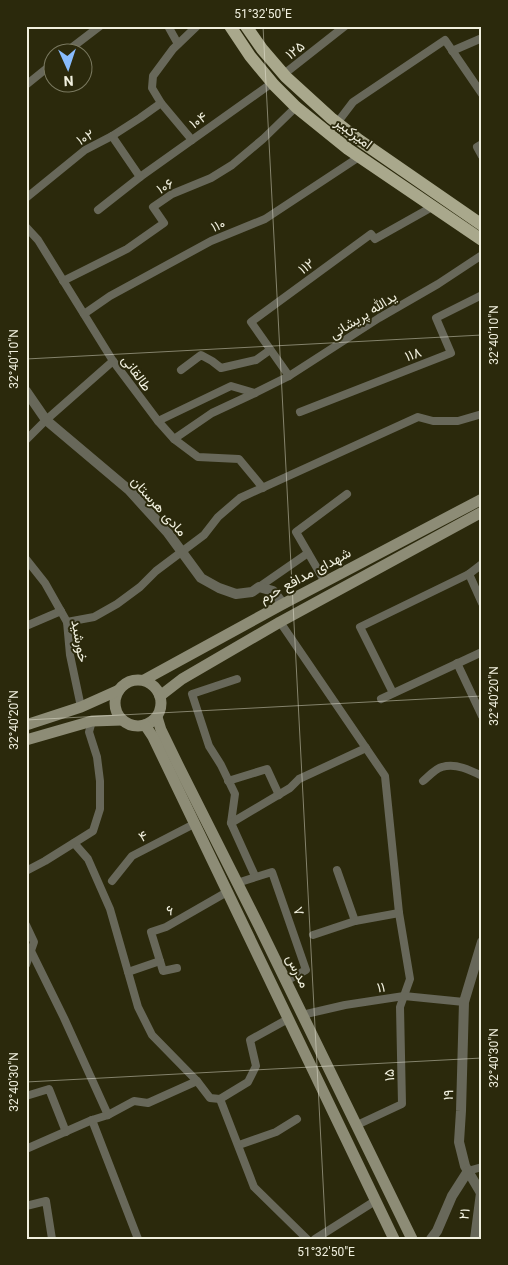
<svg xmlns="http://www.w3.org/2000/svg" width="508" height="1265" viewBox="0 0 508 1265" font-family="Georgia,Vazirmatn,serif">
  <rect width="100%" height="100%" fill="#2b290c"/>
  <g fill="none" stroke-linecap="round" stroke-linejoin="round">
    <g stroke="#68685a" stroke-width="8">
      <path d="M168,26L178,44"/>
      <path d="M452,51L482,38"/>
      <path d="M66,52L100,26"/>
      <path d="M284,74L345,26"/>
      <path d="M26,85L52,64"/>
      <path d="M161,103L192,140"/>
      <path d="M337,123L353,102L445,40L482,94"/>
      <path d="M482,144L477,147L482,156"/>
      <path d="M140,177L272,83"/>
      <path d="M26,198L85,150L112,136L140,118L161,103L152,88L153,76L173,49L197,26"/>
      <path d="M98,210L140,177L112,136"/>
      <path d="M26,227L38,240L113,361L158,421L174,439L198,457L239,459L263,488"/>
      <path d="M63,281L127,249L164,223L153,207L172,194L211,178L232,165L263,139L296,107"/>
      <path d="M84,314L110,296L211,241L265,219L359,157"/>
      <path d="M181,370L201,355L212,361L221,368L256,360L270,350"/>
      <path d="M289,376L251,322L371,234L375,239L432,207"/>
      <path d="M300,412L451,353L436,318L482,295"/>
      <path d="M158,421L231,386L255,393"/>
      <path d="M174,439L212,413L255,393L289,376L379,318L438,284L482,255"/>
      <path d="M26,440L46,420L113,361"/>
      <path d="M26,559L45,583L67,622L70,655L81,707"/>
      <path d="M469,574L482,603"/>
      <path d="M325,582L296,532L347,494"/>
      <path d="M259,587L308,553"/>
      <path d="M67,622L94,617L117,604L140,587L156,571L204,535L218,517L240,498L418,417L433,421H458L482,414"/>
      <path d="M280,622L385,776L399,913L410,979L400,1007L402,1104L357,1125"/>
      <path d="M26,626L61,611"/>
      <path d="M457,663L482,716"/>
      <path d="M237,679L192,694L209,746L221,765L235,794L231,823L255,876"/>
      <path d="M393,693L360,627L469,574L482,564"/>
      <path d="M381,699L482,652"/>
      <path d="M228,781L267,769L279,795"/>
      <path d="M423,781C428,777 436,768 442,767C456,763 470,770 482,776"/>
      <path d="M231,823L290,788L299,779L366,748"/>
      <path d="M74,843L88,859L110,909L138,1007L152,1035L197,1081L210,1098L220,1099"/>
      <path d="M337,870L355,921"/>
      <path d="M26,871L45,861L93,831L100,809V781L97,757L89,732L92,721"/>
      <path d="M112,881L132,856L194,824"/>
      <path d="M237,883L272,872L306,970L286,981"/>
      <path d="M26,925L34,942L26,965"/>
      <path d="M313,935L355,921L399,913"/>
      <path d="M31,951L64,1018L108,1115"/>
      <path d="M177,968L163,971L151,932L166,927L227,892"/>
      <path d="M128,972L160,961"/>
      <path d="M302,1015L345,1005L404,996L464,1002"/>
      <path d="M26,1096L49,1089L66,1132"/>
      <path d="M220,1099L254,1187L307,1239"/>
      <path d="M220,1099L248,1082L256,1066L250,1040L288,1019"/>
      <path d="M92,1120L138,1239"/>
      <path d="M239,1145L276,1132L297,1119"/>
      <path d="M26,1149L92,1120L108,1115L134,1101L148,1103L197,1081"/>
      <path d="M468,1171L482,1167"/>
      <path d="M26,1206L46,1201L52,1239"/>
      <path d="M315,1239L375,1201"/>
    </g>
    <g stroke="#68685a" stroke-width="10">
      <path d="M26,391L46,420L129,490L168,533L201,578L219,588L236,594L252,592L259,587L273,591L283,604"/>
      <path d="M481,1193L465,1166L459,1142L461,1111L464,1002L482,942"/>
      <path d="M431,1239L437,1231L452,1196L468,1171"/>
      <path d="M475,1239L481,1193"/>
    </g>
    <g stroke="#8d8c76" stroke-width="11">
      <circle cx="138" cy="703" r="23"/>
      <path d="M144,680L283,604L482,499"/>
      <path d="M160,696L182,679L280,622L482,512"/>
      <path d="M157,717L161,730L180,769L259,926L412,1239"/>
      <path d="M26,725L81,707L119,690"/>
      <path d="M145,725L153,737L394,1239"/>
      <path d="M26,740L92,721L122,720"/>
    </g>
    <g stroke="#a9a88c" stroke-width="12">
      <path d="M230,26L250,56L274,85L296,107L348,149L482,240"/>
      <path d="M246,26L262,49L286,77L331,118L359,140L482,225"/>
    </g>
  </g>
  <path fill="none" stroke="#f1f0df" stroke-width="1" stroke-opacity="0.45" d="M263,26L326,1239M26,359L482,335M26,720L482,696M26,1082L482,1058"/>
  <g text-anchor="middle" stroke-width="4" stroke-linejoin="round" paint-order="stroke">
    <g font-size="14" fill="#f1f0df" stroke="#2b290c">
      <text transform="translate(295 50) rotate(-38)" y="5">۱۲۵</text>
      <text transform="translate(198 120) rotate(-36)" y="5">۱۰۴</text>
      <text transform="translate(354 133) rotate(37)" y="5">امیرکبیر</text>
      <text transform="translate(85 137) rotate(-30)" y="5">۱۰۲</text>
      <text transform="translate(165 186) rotate(-29)" y="5">۱۰۶</text>
      <text transform="translate(218 225) rotate(-23)" y="5">۱۱۰</text>
      <text transform="translate(306 266) rotate(-37)" y="5">۱۱۲</text>
      <text transform="translate(363 315) rotate(-32)" y="5">یدالله پریشانی</text>
      <text transform="translate(413 354) rotate(-20)" y="5">۱۱۸</text>
      <text transform="translate(137 373) rotate(54)" y="5">طالقانی</text>
      <text transform="translate(159 506) rotate(48)" y="5">مادی هرستان</text>
      <text transform="translate(305 575) rotate(-28)" y="5">شهدای مدافع حرم</text>
      <text transform="translate(80 641) rotate(80)" y="5">خورشید</text>
      <text transform="translate(143 836) rotate(-28)" y="5">۴</text>
      <text transform="translate(170 910) rotate(-31)" y="5">۶</text>
      <text transform="translate(299 911) rotate(71)" y="5">۷</text>
      <text transform="translate(298 971) rotate(64)" y="5">مدرس</text>
      <text transform="translate(381 987) rotate(-9)" y="5">۱۱</text>
      <text transform="translate(389 1075) rotate(-92)" y="5">۱۵</text>
      <text transform="translate(448 1095) rotate(-88)" y="5">۱۹</text>
      <text transform="translate(464 1214) rotate(-82)" y="5">۲۱</text>
    </g>
  </g>
  <rect width="508" height="1265" fill="none" stroke="#2b290c" stroke-width="55"/>
  <g transform="translate(68 68) rotate(177)"><circle r="24" fill="#2b290c" stroke="#7a7960"/>
  <path d="M0-4L9 19L0 12L-9 19Z" fill="#88bbfc"/>
  <text y="-8" font-size="14" font-weight="bold" text-anchor="middle" fill="#f1f0df">N</text>
  </g>
  <rect x="28" y="28" width="452" height="1210" fill="none" stroke="#f1f0df" stroke-width="2"/>
  <g font-size="12" text-anchor="middle" fill="#f1f0df">
    <text x="263" y="18">51°32'50"E</text>
    <text transform="translate(494 335) rotate(-90)" y="4">32°40'10"N</text>
    <text transform="translate(14 359) rotate(-90)" y="4">32°40'10"N</text>
    <text transform="translate(494 696) rotate(-90)" y="4">32°40'20"N</text>
    <text transform="translate(14 720) rotate(-90)" y="4">32°40'20"N</text>
    <text transform="translate(494 1058) rotate(-90)" y="4">32°40'30"N</text>
    <text transform="translate(14 1082) rotate(-90)" y="4">32°40'30"N</text>
    <text x="326" y="1256">51°32'50"E</text>
  </g>
</svg>
